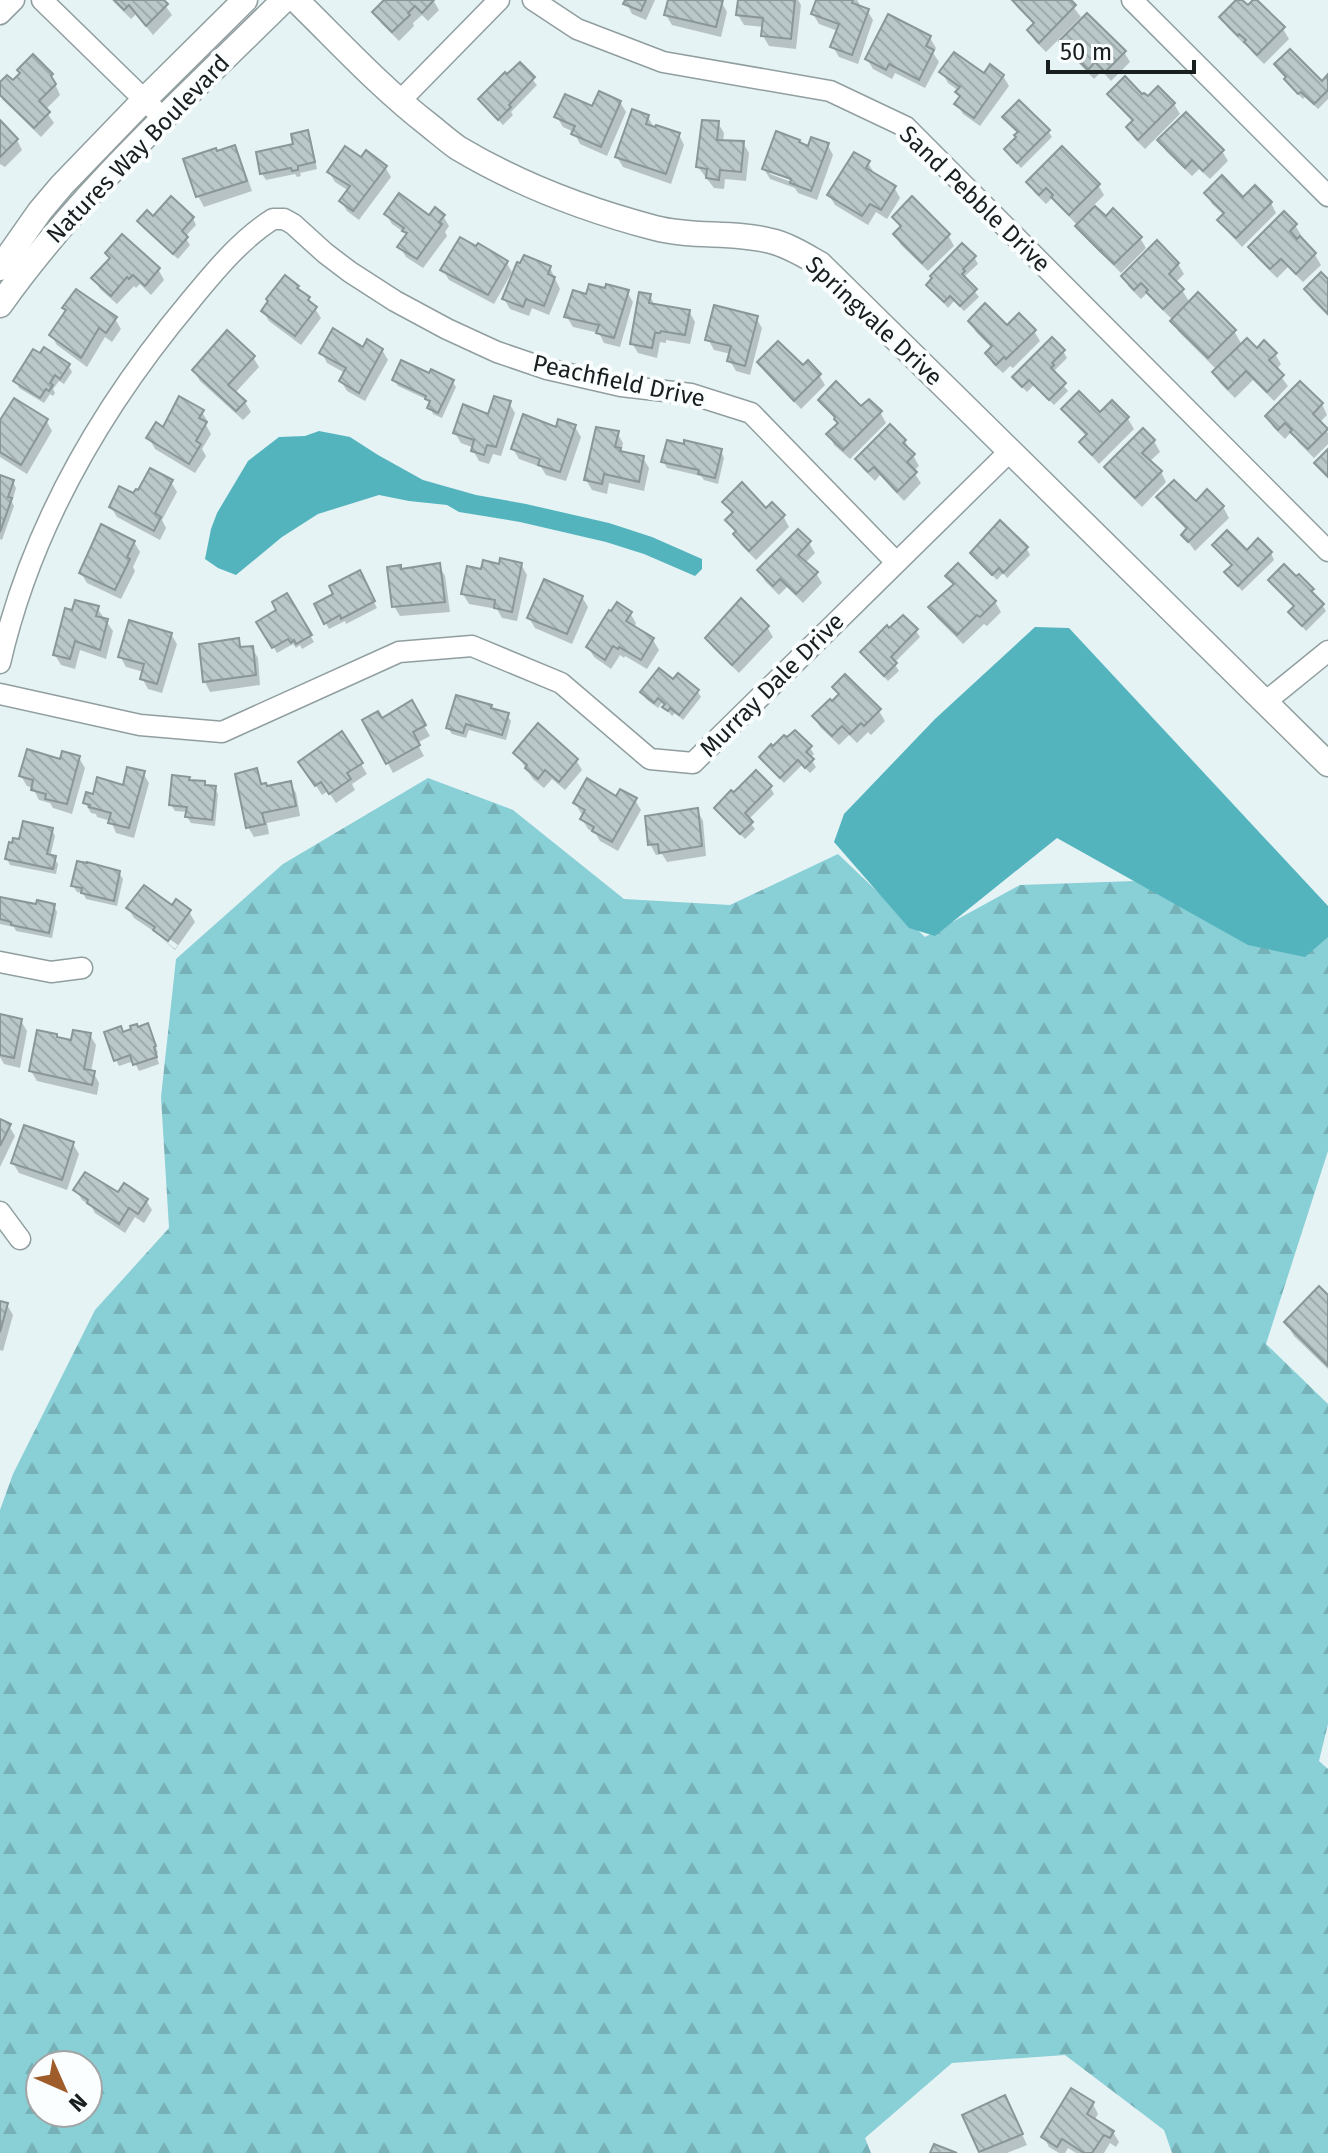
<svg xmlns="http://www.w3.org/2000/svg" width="1328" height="2153" viewBox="0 0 1328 2153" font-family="'Fira Sans',sans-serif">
  <defs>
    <pattern id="forest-firs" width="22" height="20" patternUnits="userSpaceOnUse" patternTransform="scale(2)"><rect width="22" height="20" fill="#89cfd6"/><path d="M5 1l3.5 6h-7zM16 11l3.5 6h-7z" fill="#76b1b7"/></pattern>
    <pattern id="building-back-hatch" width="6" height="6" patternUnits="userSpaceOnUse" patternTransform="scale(2)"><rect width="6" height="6" fill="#bac8c9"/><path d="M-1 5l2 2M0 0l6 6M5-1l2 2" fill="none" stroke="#9fabac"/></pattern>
  </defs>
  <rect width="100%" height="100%" fill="#e5f3f5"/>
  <path fill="url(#forest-firs)" fill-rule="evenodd" d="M428,778L513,810L624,899L730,905L838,854L925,937L1020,885L1134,881L1328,929V1151L1266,1344L1328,1404V1724L1319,1761L1328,1769V2153H1172L1164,2130L1065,2055L952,2063L865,2138L871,2153H0V1510L13,1474L95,1310L169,1228L161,1097L176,959L283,864ZM40,2065H88V2113H40Z"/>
  <g fill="#54b4be">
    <path d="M319,431L350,437L378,455L423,480L476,495L526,504L609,523L652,537L702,559V569L695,576L644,554L606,542L520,522L459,512L447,505L409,501L379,495L318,514L282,537L236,575L218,568L205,559L211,529L217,513L248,461L279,437L305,436Z"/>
    <path d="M1035,627L1069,628L1328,906V937L1305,957L1248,945L1057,838L935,936L909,928L834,842L844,814L935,719Z"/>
  </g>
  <g fill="#0003" fill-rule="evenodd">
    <path d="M112,0H161L172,15L153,35L136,14L131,19Z"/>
    <path d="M387,0H433L439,10L428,21L422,15L413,23L414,26L399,41L381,23L375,12Z"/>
    <path d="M625,0H655L646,20L632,14Z"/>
    <path d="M670,0L721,1L727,12L721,37L672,25L666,15Z"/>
    <path d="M740,0H798L801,5L796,49L769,46L763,36L764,27L744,25L738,15Z"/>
    <path d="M818,0H857L860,5L859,7L867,10L873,20L858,64L839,57L833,47L838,31L819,24L813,14Z"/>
    <path d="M1013,0H1068L1081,17L1046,52L1035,41L1029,31L1035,25L1017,7Z"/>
    <path d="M1239,0L1283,29L1289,39L1264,64L1252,52L1246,42L1244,44L1228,28L1222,18Z"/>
    <path d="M930,38L936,48L933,53L939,62L925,88L895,73L892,79L873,69L867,59Z"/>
    <path d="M1062,42L1124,52L1130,62L1111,81L1102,71L1094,79L1068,52Z"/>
    <path d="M520,65L537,85L511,112L513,115L503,125L484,106L480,99Z"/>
    <path d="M1276,65L1322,83L1328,77V99L1318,109L1305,97L1303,99L1290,86L1288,79Z"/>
    <path d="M942,72L1003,76L1009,86L980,126L963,114L957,104L960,97L958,93L959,91L948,83Z"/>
    <path d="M51,75L60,95L45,110L54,123L41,137L2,99L0,84Z"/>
    <path d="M1110,94L1174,104L1180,114L1145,149L1134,138L1128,128L1133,122L1116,104Z"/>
    <path d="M620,102L626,112L607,156L580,144L574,132L563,127L557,117Z"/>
    <path d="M648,117L656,131L679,135L684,145L671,184L623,167L617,157Z"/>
    <path d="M1005,117L1048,131L1052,137L1021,168L1006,150L1018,138L1019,133Z"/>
    <path d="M0,123L17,140L22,150L5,167L0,164Z"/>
    <path d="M718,123L724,133L723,142L743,143L749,153L746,181L725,179L724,189L714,188L698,167Z"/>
    <path d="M307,132L311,139L317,169L300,173L301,176L297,177L295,174L266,180L262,174L296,146Z"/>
    <path d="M1160,141L1222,151L1228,161L1210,179L1199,169L1192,176L1166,151Z"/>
    <path d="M827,144L833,155L817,200L798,193L795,188L770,179L764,169L800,145L809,148ZM770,170L801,181L800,185L770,174Z"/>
    <path d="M234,147L240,157L252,191L204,207L198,196L185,161Z"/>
    <path d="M361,160L385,167L391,177L359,220L347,211L341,201L349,191L335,182L329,172Z"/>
    <path d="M868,163L874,173L894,187L900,198L887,219L876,212L868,225L835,205L829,195Z"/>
    <path d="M1029,182L1098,185L1104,195L1093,206L1106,219L1140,238L1146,248L1121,273L1084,236L1077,225L1060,207L1053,197L1046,204L1034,192Z"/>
    <path d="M1206,193L1271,203L1276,213L1242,247L1226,230L1220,220L1225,216L1212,204Z"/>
    <path d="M386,214L430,218L443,216L449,226L445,232L447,236L423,268L406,257L400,247L408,235L392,224Z"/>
    <path d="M894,217L948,235L954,246L928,271L901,245L895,235L900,227Z"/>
    <path d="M193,218L196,225L185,237L190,245L178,259L143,228L139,221Z"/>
    <path d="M1295,225L1301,235L1298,238L1315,255L1321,265L1303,282L1288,267L1277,278L1256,257L1250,247Z"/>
    <path d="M107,253L158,269L164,280L151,295L140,284L136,288L134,286L117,304L100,289L94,279L111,260Z"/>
    <path d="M974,257L978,264L965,276L967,278L965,280L979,297L964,311L954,301L948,308L928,285Z"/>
    <path d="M506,262L512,272L494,304L449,280L443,270Z"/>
    <path d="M1178,264L1184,274L1175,283L1182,290L1190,303L1234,331L1242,345L1257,351L1275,354L1281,364L1276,370L1288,386L1274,401L1253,380L1235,398L1220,383L1214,373L1217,370L1178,331L1173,320L1154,302L1149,293L1148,292L1141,299L1129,287L1123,277Z"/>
    <path d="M550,268L560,289L549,315L532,308L529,316L510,309L504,299Z"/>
    <path d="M1328,282V316L1312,300L1306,290Z"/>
    <path d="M627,292L633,302L620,347L604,343L599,333L573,327L567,317L588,296Z"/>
    <path d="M650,296L655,306L689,311L695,322L690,344L666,340V343L660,342L657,358L638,353L632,343Z"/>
    <path d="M309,299L321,318L301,345L269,321L263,311Z"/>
    <path d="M756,318L762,328L750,375L736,371L730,361L731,354L714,350L708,339Z"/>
    <path d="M115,319L121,329L112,342L105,337L87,367L57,345L51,335Z"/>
    <path d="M970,321L1034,331L1040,341L1013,368L1010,366L1003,373L993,364L987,354L992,348L976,332Z"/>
    <path d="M363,349L382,350L388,360L365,401L347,391L341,381L345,373L327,363L322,353Z"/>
    <path d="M1063,351L1067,358L1055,370L1056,372L1054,374L1068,391L1054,405L1034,385L1027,392L1018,383L1015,377Z"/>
    <path d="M253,357L259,367L235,393L245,402L251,412L243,420L200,381L194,371Z"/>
    <path d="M760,362L803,368L819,375L825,385L801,409L766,372Z"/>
    <path d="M68,365L72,372L64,384L59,381L53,389L55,393L53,396L50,394L44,403L19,388L16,381Z"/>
    <path d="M430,375L452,381L456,387L442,418L433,414L428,400L398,386L394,380Z"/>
    <path d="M821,400L880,412L886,423L850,459L834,445L829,434L839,424Z"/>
    <path d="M509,403L515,413L501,456L493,454L489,464L479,461L473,450L474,448L461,443L455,433L489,416Z"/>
    <path d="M1112,403L1128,419L1134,429L1099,464L1088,452L1082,442L1087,437L1070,419L1064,409L1100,415Z"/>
    <path d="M1322,404L1327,415L1319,423L1328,433V444L1314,458L1298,442L1292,431L1285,439L1273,427L1267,417Z"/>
    <path d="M202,412L208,422L206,425L211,434L202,449L206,456L195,473L155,449L149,438L164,429Z"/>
    <path d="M46,420L52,431L27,474L0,457V424Z"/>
    <path d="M575,427L581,437L566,481L546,475L541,467L519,459L513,449L557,429Z"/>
    <path d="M1143,430L1154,441L1160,452L1149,462L1161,472L1166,482L1142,507L1112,477L1106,467Z"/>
    <path d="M617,433L623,443L621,453L643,458L649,468L644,491L609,483L607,494L592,490L586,480Z"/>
    <path d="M905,441L919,466L913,471L921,483L904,501L880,475L875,481L863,469L857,459Z"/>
    <path d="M721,451L724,458L718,484L704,480L701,476L667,468L663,461Z"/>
    <path d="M0,477L13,482L16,488L12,502L14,506L2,540L0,539Z"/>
    <path d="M171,482L177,492L162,520L166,528L160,540L117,517L111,507Z"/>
    <path d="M1207,492L1223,507L1229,518L1195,551L1183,535L1188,531L1165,508L1159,498L1196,504Z"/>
    <path d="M725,503L766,511L783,516L789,527L756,560L741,545L735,535L737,533L727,520L733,515Z"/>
    <path d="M1000,523L1027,549L1030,555L1007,578L1003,573L997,580L976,559L972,553Z"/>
    <path d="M134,542L140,552L133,567L135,571L121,599L87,583L81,573Z"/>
    <path d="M809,543L815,553L805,563L816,573L822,583L803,603L787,587L779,595L765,581L759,571Z"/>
    <path d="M1214,546L1247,552L1271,553L1274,560L1242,591L1227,573L1233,567Z"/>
    <path d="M521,564L527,575L517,621L502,618L497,609L469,604L463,594L482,572L500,566Z"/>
    <path d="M439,566L445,576L450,612L400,616L394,606L402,571Z"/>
    <path d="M359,573L377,608L346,624L345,621L329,629L316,605L335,595Z"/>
    <path d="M948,576L995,602L1001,612L987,626L984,624L963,644L936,617L931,607L954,587Z"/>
    <path d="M1271,580L1312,590L1326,611L1306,631L1290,612L1295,607L1274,586Z"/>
    <path d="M286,595L314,642L302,649L300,645L296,648L293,644L277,653L259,622L279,610Z"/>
    <path d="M582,597L588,607L572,644L535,628L529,618Z"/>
    <path d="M97,608L113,631L106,659L80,650L75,669L61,665L55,655Z"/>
    <path d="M630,613L636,623L634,628L653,640L659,650L647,669L625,656L624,658L620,655L611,669L594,657L588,647Z"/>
    <path d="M767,627L773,637L739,673L713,648L707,638Z"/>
    <path d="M916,631L920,637L894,663L899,671L888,681L866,659L862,653Z"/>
    <path d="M171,634L177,644L162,693L148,689L142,678L144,672L126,667L120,656Z"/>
    <path d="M238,640L243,649L252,648L258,658L260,685L210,692L205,682Z"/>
    <path d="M673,682L697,691L701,697L683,720L675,713L672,716L662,703L658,708L646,699L642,692Z"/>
    <path d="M835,688L879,711L885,721L871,735L868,732L857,743L849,735L839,745L820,727L814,717L840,696Z"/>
    <path d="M411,703L430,736L417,743L424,756L393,773L365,721H382Z"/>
    <path d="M491,707L494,711L507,715L511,721L506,740L469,730L466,738L452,734L448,728Z"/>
    <path d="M810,748L814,754L810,758L816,767L810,773L802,765L784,783L765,763L761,757L773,749Z"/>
    <path d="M516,753L576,760L582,770L565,790L552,779L544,788L533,779Z"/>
    <path d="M79,758L85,768L72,814L53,808L50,803L39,800L33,788L27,786L21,776Z"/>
    <path d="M361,764L367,774L352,784L355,790L336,803L328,791L322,795L307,772Z"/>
    <path d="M256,771L263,786L266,788L290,783L296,793L300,816L267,823L269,834L254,837L248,827Z"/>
    <path d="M143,773L149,783L134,838L116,833L111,821L97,817L96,814L91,813L85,803L94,796L124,788Z"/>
    <path d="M204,783L206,787L214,788L218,794L215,826L191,823L187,817L188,812L175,811L171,805Z"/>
    <path d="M770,787L774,794L748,820L755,829L745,839L720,814L716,808Z"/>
    <path d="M635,800L641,810L618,851L600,841L596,834L588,829L582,819L585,815L581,813L575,803Z"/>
    <path d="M697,810L703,821L706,856L667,862L662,854L656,855L650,844Z"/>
    <path d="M52,830L55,836L50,857L54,858L58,864L56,874L10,865L7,859L21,841Z"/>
    <path d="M119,873L123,879L117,906L86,899L83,893L77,892L73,886Z"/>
    <path d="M0,902L54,906L57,912L52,938L16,931L14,927L0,924Z"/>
    <path d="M128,908H172L189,912L195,922L175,950L160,937L175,949L178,945L158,931V934L134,918Z"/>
    <path d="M0,1016L21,1021L27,1031L20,1068L4,1064L0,1057Z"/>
    <path d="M138,1029L151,1032L158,1053L156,1054L159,1064L139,1071L134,1061L119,1066L116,1060Z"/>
    <path d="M90,1035L96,1045L91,1072H93L99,1083L97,1095L37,1081L31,1071Z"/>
    <path d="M0,1121L9,1126L15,1136L0,1167Z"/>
    <path d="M73,1144L79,1154L67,1190L19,1173L13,1163Z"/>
    <path d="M76,1190L146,1200L152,1210L144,1223L135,1217L125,1233L95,1213L91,1206L82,1200Z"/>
    <path d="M1328,1297V1369L1294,1336L1286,1322Z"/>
    <path d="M0,1303L7,1305L13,1315L3,1351L0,1350Z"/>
    <path d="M1093,2104L1098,2114L1094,2121L1113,2132L1119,2142L1116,2147L1110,2143L1104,2153H1076L1068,2148L1065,2153H1059L1049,2147L1044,2137Z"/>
    <path d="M1010,2108L1027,2145L1007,2153H981L964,2116Z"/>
  </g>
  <g fill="url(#building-back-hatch)" stroke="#8a9798" stroke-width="2">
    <path d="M114,0H164L168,4L146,26L129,5L124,10Z"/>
    <path d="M384,0H434L422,13L415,6L408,13L410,15L392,32L372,12Z"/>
    <path d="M625,0H646L641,11L623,4Z"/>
    <path d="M668,0H723L716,27L664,15Z"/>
    <path d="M738,0H795L791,39L761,36L763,18L736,15Z"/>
    <path d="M816,0H853L852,3L869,9L852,55L830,47L839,24L811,14Z"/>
    <path d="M1012,0H1071L1076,5L1039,43L1027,30L1034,23Z"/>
    <path d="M1236,0H1242L1248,5L1253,0H1257L1285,27L1257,55L1244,42L1246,40L1239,34L1238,36L1219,17Z"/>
    <path d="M1087,13L1126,51L1105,72L1095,62L1088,70L1059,41Z"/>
    <path d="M888,14L931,36L926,46L934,50L919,80L889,64L886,70L865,59Z"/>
    <path d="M1290,49L1322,81L1328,74V90L1314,104L1301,92L1298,94L1284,79L1286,77L1274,64Z"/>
    <path d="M954,52L984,73L990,64L1004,75L974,118L954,104L960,96L955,92L960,87L939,72Z"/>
    <path d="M33,54L53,74L51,76L56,84L39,101L50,112L34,128L0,95V82L7,75L13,80L20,73L17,70Z"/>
    <path d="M520,62L535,77L509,105L511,107L498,120L478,99L505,72L507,74Z"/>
    <path d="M1125,76L1142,94L1144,93L1148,96L1158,86L1175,103L1138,140L1126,127L1133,120L1107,94Z"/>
    <path d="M599,91L621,101L601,147L571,134L575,126L554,117L565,94L592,106Z"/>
    <path d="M1019,100L1050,130L1017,163L1004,149L1016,137L1014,135L1018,132L1002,117Z"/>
    <path d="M632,109L649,115L646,124L655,127L656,125L680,133L666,174L615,157Z"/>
    <path d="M1186,112L1224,150L1203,171L1192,160L1185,168L1157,140Z"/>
    <path d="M0,120L18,139L0,157Z"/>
    <path d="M702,120L719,121L717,140L744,141L741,172L720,170L719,180L706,178L707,169L696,167Z"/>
    <path d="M308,130L315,162L298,166V170L292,171L291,168L260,174L256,152L293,144L291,134Z"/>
    <path d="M776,131L800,140L799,142L808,146L811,137L829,143L811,191L790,183L791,179L762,169Z"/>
    <path d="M235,145L247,181L196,197L183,159L216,148L217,151Z"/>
    <path d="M345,146L361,157L366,150L387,166L353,211L339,201L350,186L327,172Z"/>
    <path d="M1062,146L1100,184L1069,215L1051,197L1053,195L1046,188L1039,195L1026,182Z"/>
    <path d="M854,152L870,161L866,168L896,186L881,210L870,204L862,216L827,195Z"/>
    <path d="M1222,175L1243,197L1255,185L1272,202L1236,238L1217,220L1224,213L1204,193Z"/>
    <path d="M399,193L429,215L435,207L445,215L439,222L442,224L417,259L397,247L407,233L402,231L404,228L384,214Z"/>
    <path d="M171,196L194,217L182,231L188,237L173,254L137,221L147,210L153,216Z"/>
    <path d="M912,196L950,234L922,263L893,234L901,226L892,217Z"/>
    <path d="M1095,206L1106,216L1113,208L1142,237L1114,264L1100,251L1102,249L1100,251L1075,226Z"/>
    <path d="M1284,211L1297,224L1290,231L1297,239L1300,236L1316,253L1296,274L1281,259L1270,269L1248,247Z"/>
    <path d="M122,234L160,268L145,286L133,275L129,279L127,277L111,296L91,278L110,258L105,253Z"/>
    <path d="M460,237L476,246L478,243L508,261L488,295L440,270Z"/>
    <path d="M1157,240L1179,263L1169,274L1184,289L1163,309L1146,292L1148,290L1141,283L1134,290L1121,276Z"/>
    <path d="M962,243L976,256L963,269L965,271L962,274L977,289L960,306L950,296L944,302L926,285L932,278L930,276Z"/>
    <path d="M524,255L551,266L548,274L555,277L544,306L526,299L523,307L502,299L517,262L520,263Z"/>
    <path d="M1321,272L1328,279V314L1304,289Z"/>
    <path d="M285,275L299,286L297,288L310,297L308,300L317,307L295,336L261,311L268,301L266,299Z"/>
    <path d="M589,284L605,288L606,284L629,290L614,338L596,333L599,325L564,317L573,290L586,294Z"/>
    <path d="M76,289L117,317L106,333L99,328L81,358L49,335L66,310L62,308Z"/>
    <path d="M639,292L651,294L649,303L690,310L685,335L661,331L660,333H655L652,348L630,344Z"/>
    <path d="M1198,292L1236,330L1208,358L1170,321Z"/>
    <path d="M985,303L1007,325L1019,313L1036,330L1006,359L1004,357L996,365L985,353L992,346L968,321Z"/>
    <path d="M714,305L758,316L745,366L727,361L731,346L705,340Z"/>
    <path d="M333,328L363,347L367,339L383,349L359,393L339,381L346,368L319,353Z"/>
    <path d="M227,330L255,356L228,385L246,401L236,411L192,370Z"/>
    <path d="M1052,337L1065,350L1052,363L1054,365L1051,368L1066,383L1049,400L1029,380L1022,387L1012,377Z"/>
    <path d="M1247,338L1257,348L1264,340L1277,353L1269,360L1284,375L1267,392L1246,371L1228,389L1212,372Z"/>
    <path d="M778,341L803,365L808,360L821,374L794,401L757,362Z"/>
    <path d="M44,347L70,364L60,379L55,375L50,383L53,385L49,391L46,389L40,398L13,381L33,349L40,353Z"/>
    <path d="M401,360L429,373L431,369L454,380L438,413L427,408L430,401L425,399L426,396L392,380Z"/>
    <path d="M836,381L861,406L869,399L882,411L843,450L826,434L838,423L834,419L835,417L818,400Z"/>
    <path d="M1300,381L1323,403L1313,414L1328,429L1308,449L1290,432L1292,430L1285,423L1278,430L1265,416Z"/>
    <path d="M1079,391L1100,412L1112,400L1129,417L1092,455L1079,442L1087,434L1061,409Z"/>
    <path d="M179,396L204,410L199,418L207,422L196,441L201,444L189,464L146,438L156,422L163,427Z"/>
    <path d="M494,396L511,401L496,447L487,445L484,455L471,451L474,440L453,433L463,404L488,414Z"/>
    <path d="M14,398L48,419L21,465L0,452V420Z"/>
    <path d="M523,414L556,427L558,419L576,425L560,472L538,465L540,459L511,449Z"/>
    <path d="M890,424L906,440L903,443L915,454L907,462L917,472L897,492L874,467L868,472L855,459Z"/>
    <path d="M596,427L619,431L615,447L621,448L620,451L644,456L639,482L604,474L602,484L584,480Z"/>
    <path d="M1143,428L1155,440L1142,453L1162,471L1135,498L1104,467Z"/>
    <path d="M667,440L684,444V440L722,449L715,478L698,474L699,470L661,462Z"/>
    <path d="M1328,449V477L1314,463Z"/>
    <path d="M150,468L173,480L155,513L161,517L154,531L109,507L119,486L133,493L136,489L138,490Z"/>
    <path d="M0,475L14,480L8,497L12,498L0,532Z"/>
    <path d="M1174,480L1196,501L1207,489L1224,506L1188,542L1181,535L1187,528L1156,497Z"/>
    <path d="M742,482L766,508L772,502L785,515L749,551L733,534L736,531L725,520L733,512L722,502Z"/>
    <path d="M1000,520L1028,547L1003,573L999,568L992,575L970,553Z"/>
    <path d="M101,524L135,541L127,557L130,559L115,590L79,573Z"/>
    <path d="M798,529L811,541L798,555L818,572L796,594L780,579L773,586L757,570Z"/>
    <path d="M1227,530L1247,550L1258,538L1272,552L1238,586L1224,572L1232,565L1212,545Z"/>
    <path d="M500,558L522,563L512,612L494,608L495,600L461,594L467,566L481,569L483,560L499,564Z"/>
    <path d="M440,563L445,602L392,607L387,567L401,565V569Z"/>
    <path d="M958,563L996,601L980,617L977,615L957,635L928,607L954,584L945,576Z"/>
    <path d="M1284,564L1296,576L1299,574L1314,589L1311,591L1324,604L1302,626L1288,612L1294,606L1268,580Z"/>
    <path d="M360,570L375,601L341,619L340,615L324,624L314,604L333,594L329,586Z"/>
    <path d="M544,579L583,596L567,634L527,618Z"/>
    <path d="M287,593L312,635L296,644L294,640L291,643L288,639L272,648L256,622L276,610L272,602Z"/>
    <path d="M741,598L769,626L732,665L705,638Z"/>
    <path d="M75,600L99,606L96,616L108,619L100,650L75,641L70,659L53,655L65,608L72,610Z"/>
    <path d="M617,602L632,612L626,621L654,638L641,660L619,647L618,649L613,646L605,660L586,647L609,610L611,611Z"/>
    <path d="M903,615L918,629L891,657L897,663L884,676L860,652L887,625L889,628Z"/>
    <path d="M129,620L172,633L157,684L140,679L144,664L118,657Z"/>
    <path d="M239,638L240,647L253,646L256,675L203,682L199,644Z"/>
    <path d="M659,668L673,679L678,673L699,690L679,715L670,708L668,711L662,707L665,704L658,698L654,703L640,692Z"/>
    <path d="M845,674L881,709L864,726L861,723L850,734L842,726L832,736L812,716L830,699L832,701L839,694L832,687Z"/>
    <path d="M456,695L492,705L491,708L509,713L502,735L466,724L463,733L446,728Z"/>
    <path d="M412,700L426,725L413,732L420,745L386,764L362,720L378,711L382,718Z"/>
    <path d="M538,723L578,759L559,782L545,770L538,779L525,768L527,765L513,753Z"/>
    <path d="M795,730L812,746L806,752L814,759L805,768L798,760L780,778L759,757L771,744L773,746L784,735L787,737Z"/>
    <path d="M342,731L363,763L347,773L351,779L329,794L321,782L315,786L298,762Z"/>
    <path d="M27,749L60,759L62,751L80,756L67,804L45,799L46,794L31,790L33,780L19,776Z"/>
    <path d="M127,767L145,771L129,828L108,823L111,813L89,807L90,805L83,803L86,792L93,794L97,777L123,785Z"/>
    <path d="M257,768L261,784L266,783L267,786L291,781L296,806L262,813L265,824L246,828L235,774Z"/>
    <path d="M756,770L772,786L745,813L753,822L740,834L714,808L731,790L734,792Z"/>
    <path d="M172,775L190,777L189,780L205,781V785L216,786L212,820L185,817L187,807L169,805Z"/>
    <path d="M587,778L616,796L620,789L637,798L612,842L592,831L594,827L580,819L585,810L573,803Z"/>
    <path d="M698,808L702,846L659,853L658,844L648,845L645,816Z"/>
    <path d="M23,821L53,828L47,854L56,856L53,869L5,859L9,842L12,843L13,838L19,839Z"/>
    <path d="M77,861L87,863V862L120,871L114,901L81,893L82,888L71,886Z"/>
    <path d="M144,885L172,905L176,899L191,910L168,941L153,930L155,927L126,908Z"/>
    <path d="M0,897L36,904L37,900L55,904L49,933L11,925V922L0,919Z"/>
    <path d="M0,1014L22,1019L14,1058L0,1055Z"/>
    <path d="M148,1023L156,1046L154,1047L157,1057L133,1065L130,1055L114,1061L104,1032L121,1026L123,1032L131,1029L130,1026L137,1024L138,1027Z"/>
    <path d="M37,1030L57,1034V1037L71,1040L73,1030L91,1033L84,1069L95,1071L92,1085L29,1071Z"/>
    <path d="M0,1119L11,1124L0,1146Z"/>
    <path d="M24,1125L74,1142L62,1180L11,1163Z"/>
    <path d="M85,1172L118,1192L124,1183L148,1199L138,1214L129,1208L119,1224L87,1203L88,1200L73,1190Z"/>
    <path d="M1319,1286L1328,1295V1366L1284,1322Z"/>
    <path d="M0,1301L8,1303L0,1332Z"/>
    <path d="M1071,2088L1094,2102L1087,2114L1114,2131L1110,2138L1104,2135L1092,2153H1084L1062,2139L1057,2147L1041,2137Z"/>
    <path d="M1005,2095L1023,2134L979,2152L962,2115Z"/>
    <path d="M934,2144L957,2153H930Z"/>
  </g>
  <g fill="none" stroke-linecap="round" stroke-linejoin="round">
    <defs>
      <g id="minor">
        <path d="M42,0L164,119"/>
        <path d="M533,0L577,29L663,62L830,91L906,127L1328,551"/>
        <path d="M1132,0L1328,196"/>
        <path d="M0,14L14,0"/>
        <path d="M399,102L499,0"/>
        <path d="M0,663C31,528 103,405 191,300C215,271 241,239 273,219H284L293,224L325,253L350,272L395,301L447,329L497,352L547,369L621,386L691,394L751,413L896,562"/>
        <path d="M0,694L140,725L222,732L399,652L472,646L561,683L650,759L693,763L1010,451"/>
        <path d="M1264,703L1328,651"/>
        <path d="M0,962L51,972L82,968"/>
        <path d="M0,1212L20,1239"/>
      </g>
      <g id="tertiary">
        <path d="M296,0C340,43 381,88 429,125C439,133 448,141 458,148C520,185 586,210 655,228C693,238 733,231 771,241C788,245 804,255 820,264L1328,764"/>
        <path d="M0,268L40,211L62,185L144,100L245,0"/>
        <path d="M0,305C80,192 186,97 284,0"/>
      </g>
    </defs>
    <use href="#minor" stroke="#919ea0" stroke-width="23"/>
    <use href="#tertiary" stroke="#919ea0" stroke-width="27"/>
    <use href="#minor" stroke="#fff" stroke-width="20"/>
    <use href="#tertiary" stroke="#fff" stroke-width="24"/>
  </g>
  <g text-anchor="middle" stroke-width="8" stroke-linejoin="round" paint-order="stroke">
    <g font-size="24" fill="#191e1f" stroke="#fbfefe">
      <text transform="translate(138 149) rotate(-46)" y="8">Natures Way Boulevard</text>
      <text transform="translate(975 199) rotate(44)" y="8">Sand Pebble Drive</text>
      <text transform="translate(874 321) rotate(43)" y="8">Springvale Drive</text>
      <text transform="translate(619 381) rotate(12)" y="8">Peachfield Drive</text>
      <text transform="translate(772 685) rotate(-45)" y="8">Murray Dale Drive</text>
    </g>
  </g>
  <g transform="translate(64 2089) rotate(135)"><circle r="38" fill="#fbfefe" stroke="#a1a4a5" stroke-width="2"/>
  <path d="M0-6L14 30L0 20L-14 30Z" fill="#9f5c2b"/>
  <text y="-12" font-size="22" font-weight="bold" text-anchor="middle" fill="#191e1f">N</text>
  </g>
  <path d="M1048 60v12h146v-12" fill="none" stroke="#191e1f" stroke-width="4"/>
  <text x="1060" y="60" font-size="24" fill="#191e1f" stroke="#fbfefe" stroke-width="6" paint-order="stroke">50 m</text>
</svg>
